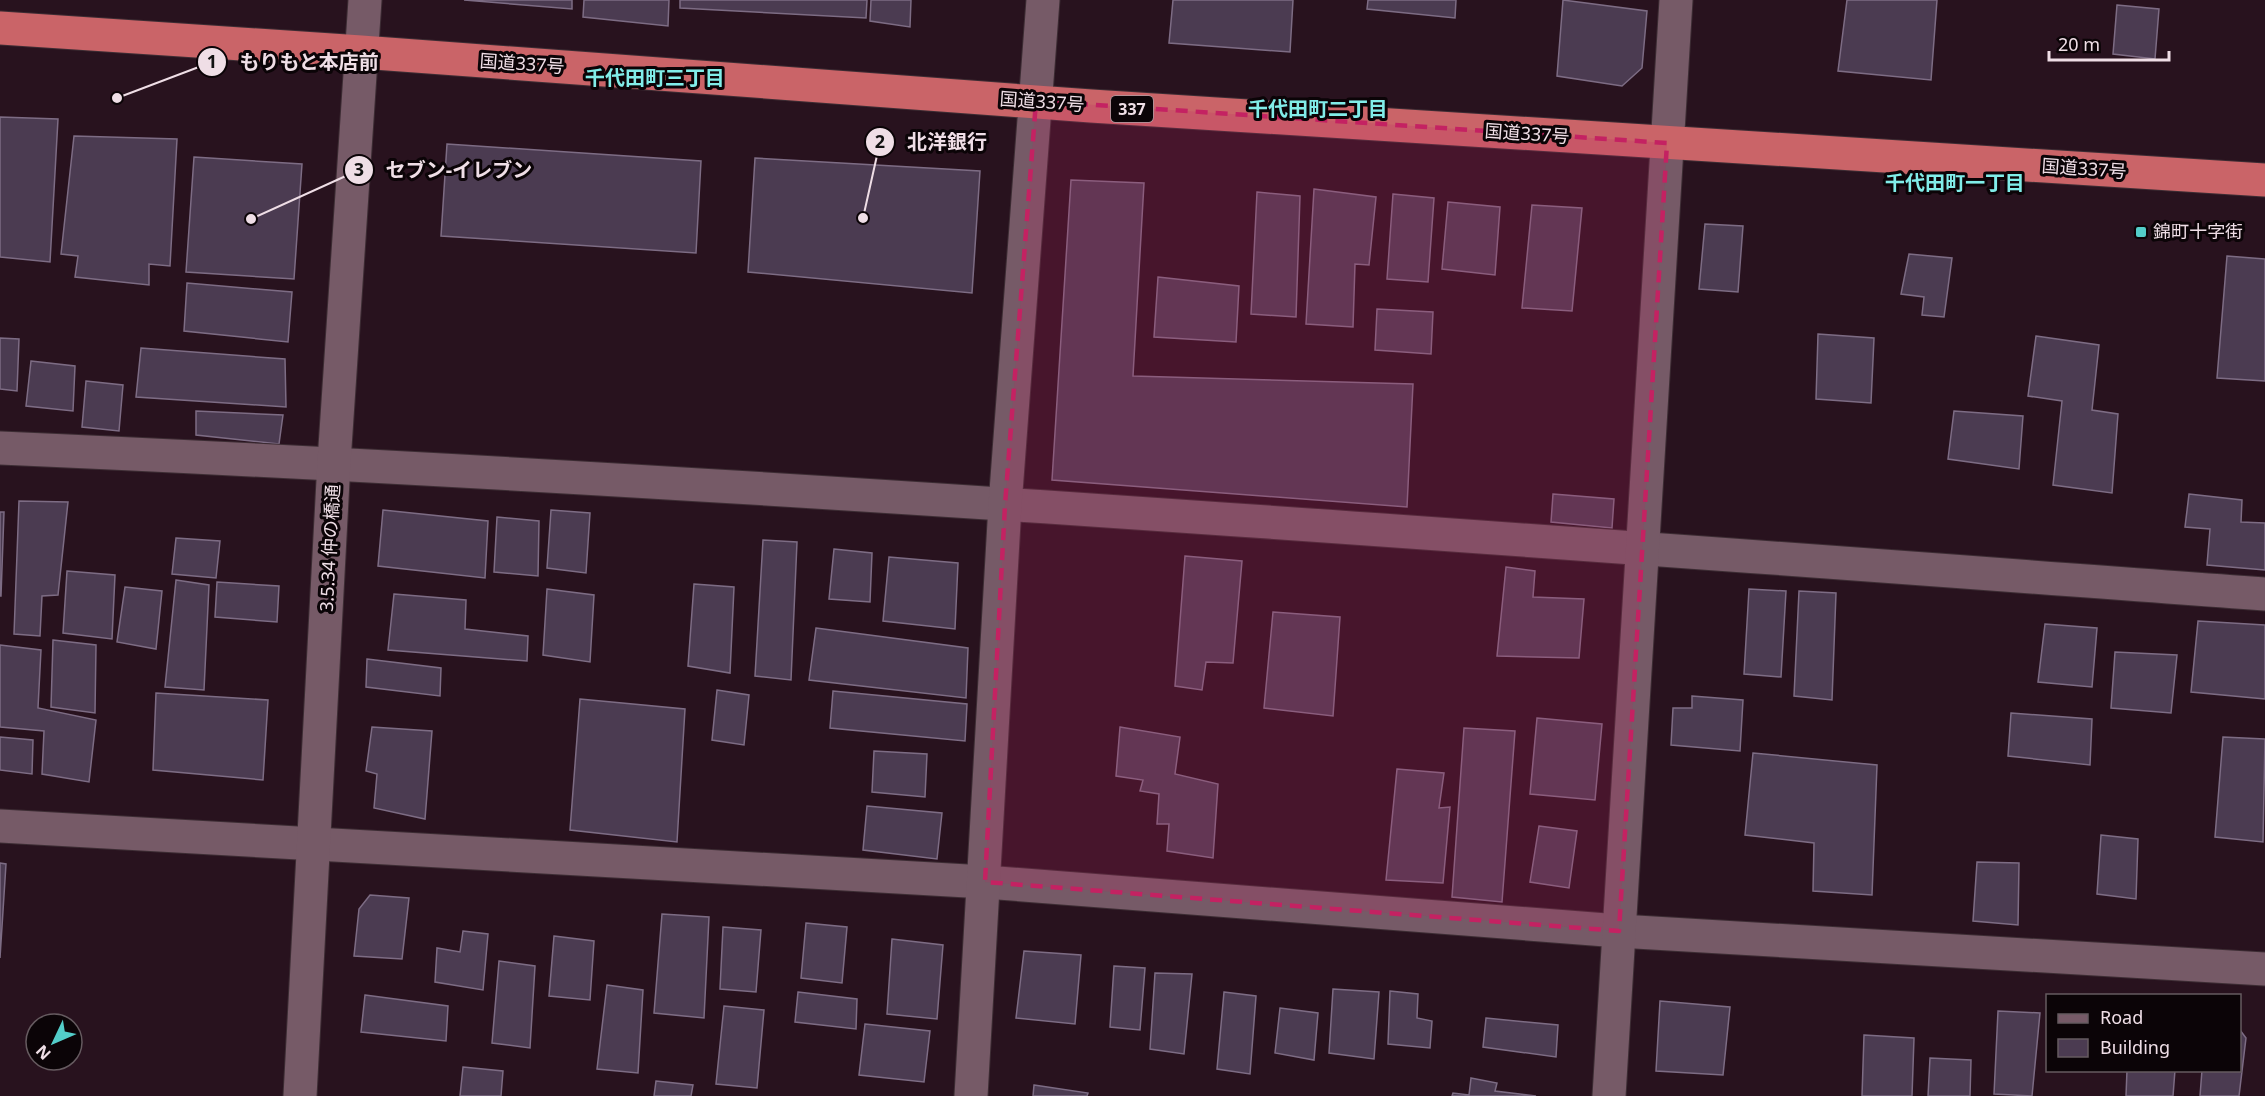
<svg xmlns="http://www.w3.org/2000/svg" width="2265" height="1096" viewBox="0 0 2265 1096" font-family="'Noto Sans','Noto Sans JP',sans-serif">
  <rect width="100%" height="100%" fill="#28121e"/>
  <g fill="#4b3b51" stroke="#7d6c84" stroke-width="1.5">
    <path d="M464,0H572V9Z"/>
    <path d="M584,0H669L668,26L583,17Z"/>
    <path d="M680,0H867L866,18L680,8Z"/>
    <path d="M871,0H911L910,27L870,21Z"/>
    <path d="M1173,0H1293L1290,52L1169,43Z"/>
    <path d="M1368,0H1456L1455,18L1367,9Z"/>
    <path d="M1563,0L1647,11L1642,68L1622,86L1557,76Z"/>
    <path d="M1847,0H1937L1931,80L1838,71Z"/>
    <path d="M2117,5L2159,9L2155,59L2113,54Z"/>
    <path d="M0,117L58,119L50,262L0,257Z"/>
    <path d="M74,136L177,139L170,266L149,264V285L75,277L78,256L61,254Z"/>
    <path d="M447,144L701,161L696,253L441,236Z"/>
    <path d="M194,157L302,164L294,279L186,272Z"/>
    <path d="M755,158L980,171L972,293L748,272Z"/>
    <path d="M1071,180L1144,183L1133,376L1413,384L1407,507L1052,480Z"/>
    <path d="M1314,189L1376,197L1369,265L1355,264L1353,327L1306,324Z"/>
    <path d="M1257,192L1300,196L1296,317L1251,314Z"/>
    <path d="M1393,194L1434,198L1428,282L1387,279Z"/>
    <path d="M1448,202L1500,207L1495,275L1442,269Z"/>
    <path d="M1532,205L1582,208L1572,311L1522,308Z"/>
    <path d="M1705,224L1743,226L1738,292L1699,289Z"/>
    <path d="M1909,254L1952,258L1944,317L1922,315L1924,297L1901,294Z"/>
    <path d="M2227,256L2265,259V381L2217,378Z"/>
    <path d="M1158,277L1239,286L1236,342L1154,337Z"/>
    <path d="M187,283L292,292L288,342L184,331Z"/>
    <path d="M1377,309L1433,312L1431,354L1375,350Z"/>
    <path d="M1818,334L1874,338L1871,403L1816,399Z"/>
    <path d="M2036,336L2099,345L2092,410L2118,414L2112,493L2053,485L2062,401L2028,396Z"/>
    <path d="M0,338L19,339L17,391L0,389Z"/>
    <path d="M141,348L285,359L286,407L136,397Z"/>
    <path d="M31,361L75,366L73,411L26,406Z"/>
    <path d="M86,381L123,385L119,431L82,427Z"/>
    <path d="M196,411L283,415L279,444L196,435Z"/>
    <path d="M1954,411L2023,416L2019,469L1948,459Z"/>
    <path d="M1553,494L1614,499L1612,528L1551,522Z"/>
    <path d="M2189,494L2242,500L2241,522L2265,523V570L2207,565L2210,529L2185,527Z"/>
    <path d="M19,501L68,502L58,595L42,596L40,636L14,634Z"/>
    <path d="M383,510L488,521L485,578L378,566Z"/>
    <path d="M551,510L590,513L586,573L547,568Z"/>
    <path d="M0,512H4L1,596H0Z"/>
    <path d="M497,517L539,521L538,576L494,572Z"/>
    <path d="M176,538L220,541L216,578L172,574Z"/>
    <path d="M763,540L797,542L791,680L755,676Z"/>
    <path d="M834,549L872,553L870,602L829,599Z"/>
    <path d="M1185,556L1242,561L1233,663L1206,662L1202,690L1175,686Z"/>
    <path d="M889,557L958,563L955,629L883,621Z"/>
    <path d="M1506,567L1535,571L1533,597L1584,599L1579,658L1497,656Z"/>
    <path d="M67,571L115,575L112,639L63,633Z"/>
    <path d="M176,580L209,585L204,690L165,687Z"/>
    <path d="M217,582L279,586L277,622L215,617Z"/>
    <path d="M694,584L734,587L730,673L688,666Z"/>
    <path d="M125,587L162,591L156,649L117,642Z"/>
    <path d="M547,589L594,595L590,662L543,655Z"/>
    <path d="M1749,589L1786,591L1781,677L1744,674Z"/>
    <path d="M1799,591L1836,593L1832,700L1794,696Z"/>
    <path d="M394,594L466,600L465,629L528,636L527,661L388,650Z"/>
    <path d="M1273,612L1340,617L1333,716L1264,708Z"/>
    <path d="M2198,621L2265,625V699L2191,692Z"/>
    <path d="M2045,624L2097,628L2092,687L2038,682Z"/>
    <path d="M816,628L968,648L966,698L809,680Z"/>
    <path d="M53,640L96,645L95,713L51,707Z"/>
    <path d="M0,645L41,650L38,708L96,720L89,782L42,774L44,731L0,727Z"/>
    <path d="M2115,652L2177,655L2171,713L2111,708Z"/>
    <path d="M367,659L441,668L440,696L366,687Z"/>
    <path d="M717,690L749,695L744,745L712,740Z"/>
    <path d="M833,691L967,704L965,741L830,728Z"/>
    <path d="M156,693L268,700L263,780L153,770Z"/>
    <path d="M1692,696L1743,700L1740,751L1671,745L1673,708H1692Z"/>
    <path d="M580,699L685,709L677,842L570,830Z"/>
    <path d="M2011,713L2092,719L2090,765L2008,756Z"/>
    <path d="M1537,718L1602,724L1595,800L1530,794Z"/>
    <path d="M372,727L432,731L425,819L374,808L377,774L366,771Z"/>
    <path d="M1120,727L1180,737L1175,774L1218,784L1213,858L1167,851L1169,824H1157L1159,794L1140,791L1143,780L1116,776Z"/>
    <path d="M1464,728L1515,731L1502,902L1452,897Z"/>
    <path d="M0,737L33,740L32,774L0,770Z"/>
    <path d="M2223,737L2265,739L2263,842L2215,837Z"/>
    <path d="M874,751L927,754L925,797L872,792Z"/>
    <path d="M1753,753L1877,765L1872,895L1813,891L1814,843L1745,835Z"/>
    <path d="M1397,769L1444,773L1439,808L1450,807L1443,883L1386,880Z"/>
    <path d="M867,806L942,813L937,859L863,850Z"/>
    <path d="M1539,826L1577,831L1569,888L1530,882Z"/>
    <path d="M2101,835L2138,839L2136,899L2097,894Z"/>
    <path d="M1977,862L2019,863L2018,925L1973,921Z"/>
    <path d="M0,863L6,864L0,958Z"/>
    <path d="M370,895L409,898L402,959L354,956L359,909Z"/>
    <path d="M662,914L709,917L704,1018L654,1013Z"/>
    <path d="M806,923L847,927L842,983L801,978Z"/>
    <path d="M723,927L761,930L756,992L720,989Z"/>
    <path d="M463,931L488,934L483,990L435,982L437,948L460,952Z"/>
    <path d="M554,936L594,941L590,1000L549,996Z"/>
    <path d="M892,939L943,945L937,1019L887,1014Z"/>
    <path d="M1024,951L1081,955L1075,1024L1016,1018Z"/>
    <path d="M499,961L535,966L530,1048L492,1043Z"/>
    <path d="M1114,966L1145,968L1140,1030L1110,1027Z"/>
    <path d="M1155,973L1192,974L1184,1054L1150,1049Z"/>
    <path d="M607,985L643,990L638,1073L597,1069Z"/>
    <path d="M1333,989L1379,992L1374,1059L1329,1053Z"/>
    <path d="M1390,991L1418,994L1417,1018L1432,1021L1430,1048L1388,1044Z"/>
    <path d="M798,992L857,999L856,1029L795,1022Z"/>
    <path d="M1224,992L1256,996L1250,1074L1217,1069Z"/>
    <path d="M365,995L448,1006L446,1041L361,1032Z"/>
    <path d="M1660,1001L1730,1007L1723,1075L1656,1071Z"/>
    <path d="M724,1006L764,1010L757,1088L716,1084Z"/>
    <path d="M1280,1008L1318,1013L1314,1060L1275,1053Z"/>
    <path d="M1998,1011L2040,1013L2032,1096L1994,1094Z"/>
    <path d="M1486,1018L1558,1025L1556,1057L1483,1047Z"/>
    <path d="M865,1024L930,1031L924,1082L859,1075Z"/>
    <path d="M2240,1030L2246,1038L2239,1096H2200L2202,1070H2240Z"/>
    <path d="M1864,1035L1914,1038L1912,1096H1862Z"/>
    <path d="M1930,1058L1971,1060L1970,1096H1928Z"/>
    <path d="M463,1067L503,1071L501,1096H460Z"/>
    <path d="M2127,1070H2175L2173,1096H2126Z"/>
    <path d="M1471,1078L1497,1083L1495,1091L1536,1096H1452L1453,1093L1469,1095Z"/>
    <path d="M656,1081L693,1085L691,1096H654Z"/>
    <path d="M1034,1085L1088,1093L1087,1096H1033Z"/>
  </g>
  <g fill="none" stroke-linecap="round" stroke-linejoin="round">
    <defs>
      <g id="street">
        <path d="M0,448C756,481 1511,539 2265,594"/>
        <path d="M0,826L985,882L1619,931L2265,969"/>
        <path d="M300,1096L334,462L365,0"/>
        <path d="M971,1096L1005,505L1043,0"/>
        <path d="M1609,1096L1676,0"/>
      </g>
      <path id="highway" d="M0,28L361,52L1091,106L2265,180"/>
    </defs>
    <use href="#street" stroke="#3d2d34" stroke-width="35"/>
    <use href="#highway" stroke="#3d2d34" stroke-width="35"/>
    <use href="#street" stroke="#765a67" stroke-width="33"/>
    <use href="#highway" stroke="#ca6468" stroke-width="33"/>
  </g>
  <path fill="#c42262" fill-opacity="0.2" stroke="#c42262" stroke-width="4.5" stroke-dasharray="12 8" stroke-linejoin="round" d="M1036,101L1667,143L1619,931L985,882L1005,505Z"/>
  <rect fill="#53cdc9" stroke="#0b0407" stroke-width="2" x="2135" y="226" width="12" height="12" rx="3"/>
  <g text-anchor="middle" stroke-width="6" stroke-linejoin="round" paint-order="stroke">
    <rect fill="#0b0407" stroke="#ab9da3" stroke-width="1.5" x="1111" y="96" width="42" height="26" rx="4.5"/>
    <g font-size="16" font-weight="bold" fill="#efdee6">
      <text x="1132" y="115">337</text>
    </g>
    <g font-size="18" fill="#efdee6" stroke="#0b0407">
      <text transform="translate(522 64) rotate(4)" y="6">国道337号</text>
      <text transform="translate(1042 102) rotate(4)" y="6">国道337号</text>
      <text transform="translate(1527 134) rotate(4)" y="6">国道337号</text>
      <text transform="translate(2084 169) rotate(4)" y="6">国道337号</text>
      <text transform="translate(330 548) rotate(-87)" y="6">3.5.34 仲の橋通</text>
    </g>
    <g font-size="18" fill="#efdee6" stroke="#0b0407" text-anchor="start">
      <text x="2153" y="238">錦町十字街</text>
    </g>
    <g font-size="20" font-weight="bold" fill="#81ede9" stroke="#0b0407">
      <text x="655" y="85">千代田町三丁目</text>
      <text x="1318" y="116">千代田町二丁目</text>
      <text x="1955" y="190">千代田町一丁目</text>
    </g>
  </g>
  <path fill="none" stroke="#efdee6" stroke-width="2" d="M117 98L212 62M863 218L880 142M251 219L359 170"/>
  <g fill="#efdee6" stroke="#0b0407" stroke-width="2">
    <circle cx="117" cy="98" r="6"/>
    <circle cx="863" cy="218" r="6"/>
    <circle cx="251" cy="219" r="6"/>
    <circle cx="212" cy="62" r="15"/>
    <circle cx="880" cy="142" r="15"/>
    <circle cx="359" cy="170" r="15"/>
  </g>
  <g font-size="18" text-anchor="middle" font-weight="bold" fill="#111">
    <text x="212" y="68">1</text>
    <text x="880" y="148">2</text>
    <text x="359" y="176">3</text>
  </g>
  <g font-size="20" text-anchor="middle" font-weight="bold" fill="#efdee6" stroke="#0b0407" stroke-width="6" stroke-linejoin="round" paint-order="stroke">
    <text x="309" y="69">もりもと本店前</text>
    <text x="947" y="149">北洋銀行</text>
    <text x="459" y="177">セブン-イレブン</text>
  </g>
  <rect x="2046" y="994" width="195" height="78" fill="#0b0407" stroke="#665b60" stroke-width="1.5"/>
  <rect x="2058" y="1014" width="30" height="9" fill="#765a67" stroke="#665b60" stroke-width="1.5"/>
  <text x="2100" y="1024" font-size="18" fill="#efdee6">Road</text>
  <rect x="2058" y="1039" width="30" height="18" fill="#4b3b51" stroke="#665b60" stroke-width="1.5"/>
  <text x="2100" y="1054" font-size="18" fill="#efdee6">Building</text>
  <g transform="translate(54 1042) rotate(226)"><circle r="28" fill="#0b0407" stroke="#665b60" stroke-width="1.5"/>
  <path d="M0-4.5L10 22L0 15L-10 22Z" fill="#53cdc9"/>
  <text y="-9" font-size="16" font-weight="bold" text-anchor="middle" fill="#efdee6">N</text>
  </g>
  <path d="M2049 51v9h120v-9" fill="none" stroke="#efdee6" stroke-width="3"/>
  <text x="2058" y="51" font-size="18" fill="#efdee6" stroke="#0b0407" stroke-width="4.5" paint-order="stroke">20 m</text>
</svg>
